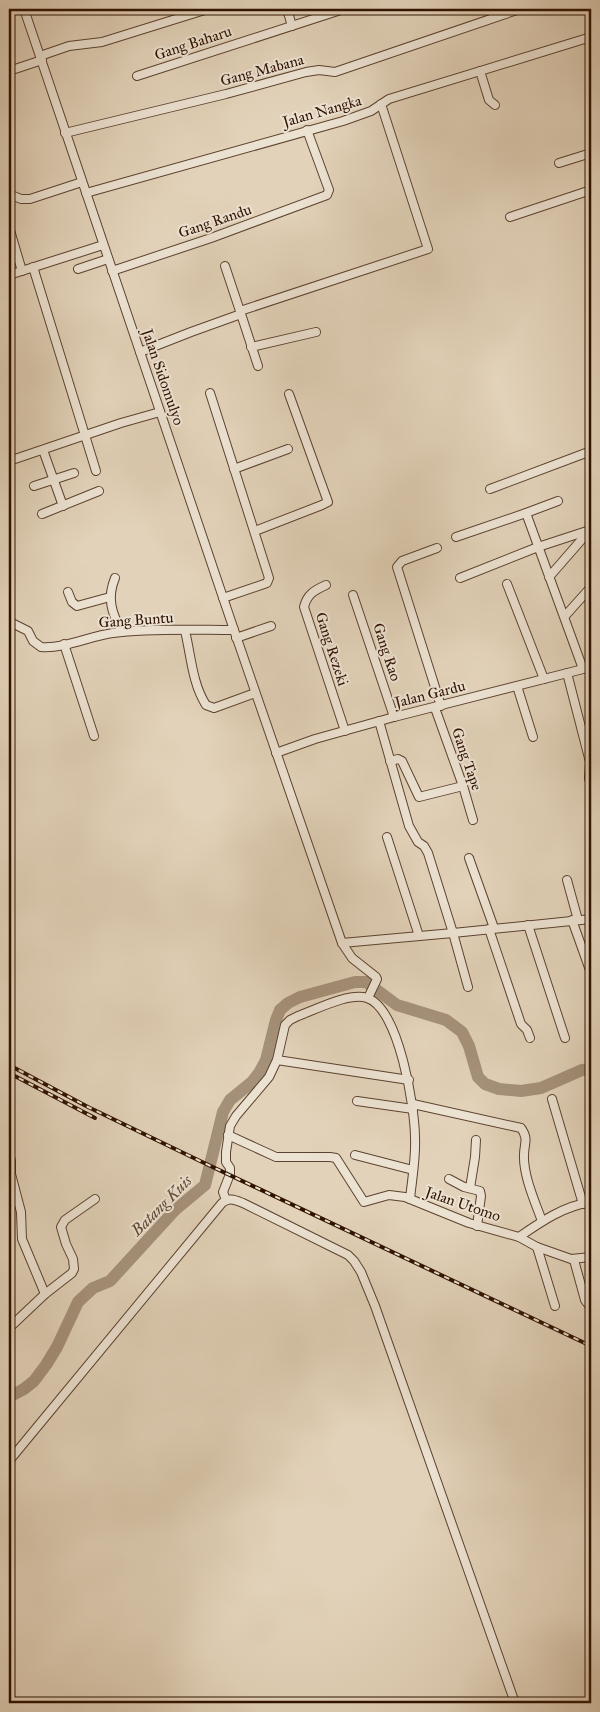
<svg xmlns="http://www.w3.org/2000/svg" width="600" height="1712" viewBox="0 0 600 1712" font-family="'IM FELL Great Primer',serif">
  <rect width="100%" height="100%" fill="#e2d2b9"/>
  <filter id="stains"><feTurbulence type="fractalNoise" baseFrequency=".004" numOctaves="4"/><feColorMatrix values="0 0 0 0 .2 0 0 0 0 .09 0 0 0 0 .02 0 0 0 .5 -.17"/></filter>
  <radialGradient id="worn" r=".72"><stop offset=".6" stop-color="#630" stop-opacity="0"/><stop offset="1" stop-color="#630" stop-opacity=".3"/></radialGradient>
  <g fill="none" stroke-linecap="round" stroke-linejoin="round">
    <path stroke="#a5917a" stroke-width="12" d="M9,1397L24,1389L34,1381L46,1365L57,1347L78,1302L93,1288L110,1281L175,1210L205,1185L223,1112L230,1100L252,1082L259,1073L266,1060L276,1020L280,1010L288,1003L300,997L355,982H366L397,1005L446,1020L462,1032L469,1046L478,1077L485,1084L499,1089L521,1091L541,1088L582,1070L591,1069"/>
    <defs>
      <g id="minor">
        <path d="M24,9L234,630L342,943L352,958L376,977L377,979L368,998"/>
        <path d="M287,9L292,26"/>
        <path d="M40,56L69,46L102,42L208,9"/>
        <path d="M15,69L42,60"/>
        <path d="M480,71L489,100L495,105"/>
        <path d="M137,76L344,9"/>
        <path d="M65,133L226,94L306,72L319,70L335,72L520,9"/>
        <path d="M559,163L591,153"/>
        <path d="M86,193L343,121L371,111L389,99L591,37"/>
        <path d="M9,194L21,199H30L82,182"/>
        <path d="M510,217L591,190"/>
        <path d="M9,227L22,271"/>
        <path d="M225,266L241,314"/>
        <path d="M33,267L96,471"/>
        <path d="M78,269L108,259"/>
        <path d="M112,271L211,238L327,195L329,190L307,130"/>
        <path d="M9,275L103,245"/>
        <path d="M240,311L428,249L381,104"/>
        <path d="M251,347L316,332"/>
        <path d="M140,352L191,332L241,314L258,366"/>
        <path d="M210,393L269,578L267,583L223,598"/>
        <path d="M43,450L63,506"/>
        <path d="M9,461L121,423L160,412"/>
        <path d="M234,469L288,449"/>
        <path d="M34,486L74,473"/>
        <path d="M490,489L591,451"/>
        <path d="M558,501L526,513L583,669"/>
        <path d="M42,514L99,491"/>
        <path d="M255,531L322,505L328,502L289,394"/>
        <path d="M456,537L526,513"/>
        <path d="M437,548L402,561L397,567L441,706"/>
        <path d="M549,577L590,530"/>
        <path d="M115,578C107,597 111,613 122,631"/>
        <path d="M460,578L538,547L590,530"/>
        <path d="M507,584L544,679"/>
        <path d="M326,585C315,590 307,594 304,607L345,731"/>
        <path d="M68,592L72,602L77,606L110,597"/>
        <path d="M353,595L394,717"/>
        <path d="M565,616L591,587"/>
        <path d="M9,618L10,622L28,631L33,641L41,647C64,649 90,636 113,633C151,628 195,630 234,630"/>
        <path d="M185,631C191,655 192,683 206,705L214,708L255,693"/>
        <path d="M236,638L271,626"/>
        <path d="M64,644L94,736"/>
        <path d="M567,673L590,762L589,778L591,786"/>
        <path d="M517,686L533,737"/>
        <path d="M435,708L463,786L473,820"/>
        <path d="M379,721L409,826L418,842L424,846L428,853L453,933L468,987"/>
        <path d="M276,753L315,739L394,717L591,667"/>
        <path d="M390,761L398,759L402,761L419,797L463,786"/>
        <path d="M387,837L419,936"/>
        <path d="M469,858L494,928"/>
        <path d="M567,880L578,920"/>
        <path d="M572,920L591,973"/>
        <path d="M528,925L565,1038"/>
        <path d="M489,929L521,1024L527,1030L530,1038"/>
        <path d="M342,943L453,933L591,919"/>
        <path d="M277,1060L409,1080"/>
        <path d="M552,1099L583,1204"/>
        <path d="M357,1101L413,1109"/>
        <path d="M413,1104L521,1128C529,1139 524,1144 524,1155C523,1175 535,1202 542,1221"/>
        <path d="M228,1135L276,1157H330L336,1158L364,1202L389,1195L405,1197L469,1223L519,1237L537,1247L571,1259L591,1257"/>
        <path d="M9,1153L11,1161V1174L21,1212L22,1239L45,1294"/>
        <path d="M355,1155L413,1170"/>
        <path d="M449,1179L464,1187L480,1191L481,1196L477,1226"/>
        <path d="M470,1188L475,1157L476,1140"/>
        <path d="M226,1200L223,1192L230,1174V1168L226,1162V1152L230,1126L236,1116L269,1077L277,1060L285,1025L290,1020L298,1016C315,1010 349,992 367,998C399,1008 415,1108 415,1138C416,1158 412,1179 410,1199"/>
        <path d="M519,1237C542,1221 564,1206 591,1202"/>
        <path d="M537,1247L555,1306"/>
        <path d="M574,1260L585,1300L588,1304L591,1305"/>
        <path d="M9,1328L45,1294L72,1273L74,1269L73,1259L66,1244L61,1227L65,1220L95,1199"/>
        <path d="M9,1461L222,1203C229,1197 235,1200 243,1203L348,1255L354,1261L361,1272L375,1306L515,1703"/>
      </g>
    </defs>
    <use href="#minor" stroke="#5c422f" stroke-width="10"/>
    <use href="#minor" stroke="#ece2d2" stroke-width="8"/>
    <defs>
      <g id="rail">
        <path d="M9,1065L88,1107L200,1161L591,1346"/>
        <path d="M9,1073L95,1118"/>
      </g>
    </defs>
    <use href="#rail" stroke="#301201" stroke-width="4"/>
    <use href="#rail" stroke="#ece2d2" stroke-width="2" stroke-dasharray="5.5" stroke-linecap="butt"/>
  </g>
  <g text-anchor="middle" stroke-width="4" stroke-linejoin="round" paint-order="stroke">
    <g font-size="15" fill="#301201" stroke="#ece2d2">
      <text transform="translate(193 43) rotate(-18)" y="5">Gang Baharu</text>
      <text transform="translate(262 70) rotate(-15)" y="5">Gang Mabana</text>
      <text transform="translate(322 111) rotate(-16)" y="5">Jalan Nangka</text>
      <text transform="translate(215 221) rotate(-19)" y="5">Gang Randu</text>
      <text transform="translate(163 377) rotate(71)" y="5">Jalan Sidomulyo</text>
      <text transform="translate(136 620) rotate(-4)" y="5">Gang Buntu</text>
      <text transform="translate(332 649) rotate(72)" y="5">Gang Rezeki</text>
      <text transform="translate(387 652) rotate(72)" y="5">Gang Rao</text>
      <text transform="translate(430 694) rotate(-14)" y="5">Jalan Gardu</text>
      <text transform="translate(467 759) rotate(71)" y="5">Gang Tape</text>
      <text transform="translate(463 1204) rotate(19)" y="5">Jalan Utomo</text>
    </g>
    <g font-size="16" font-style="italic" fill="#5f4531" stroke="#ece2d2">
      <text transform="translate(161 1205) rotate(-45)" y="6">Batang Kuis</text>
    </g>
  </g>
  <rect width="600" height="1712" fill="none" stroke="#e2d2b9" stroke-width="30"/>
  <rect x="10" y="10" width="580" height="1692" fill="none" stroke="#301201" stroke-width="2.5"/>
  <rect x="15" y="15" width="570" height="1682" fill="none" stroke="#301201"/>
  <rect width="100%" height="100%" filter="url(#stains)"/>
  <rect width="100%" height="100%" fill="url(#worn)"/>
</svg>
